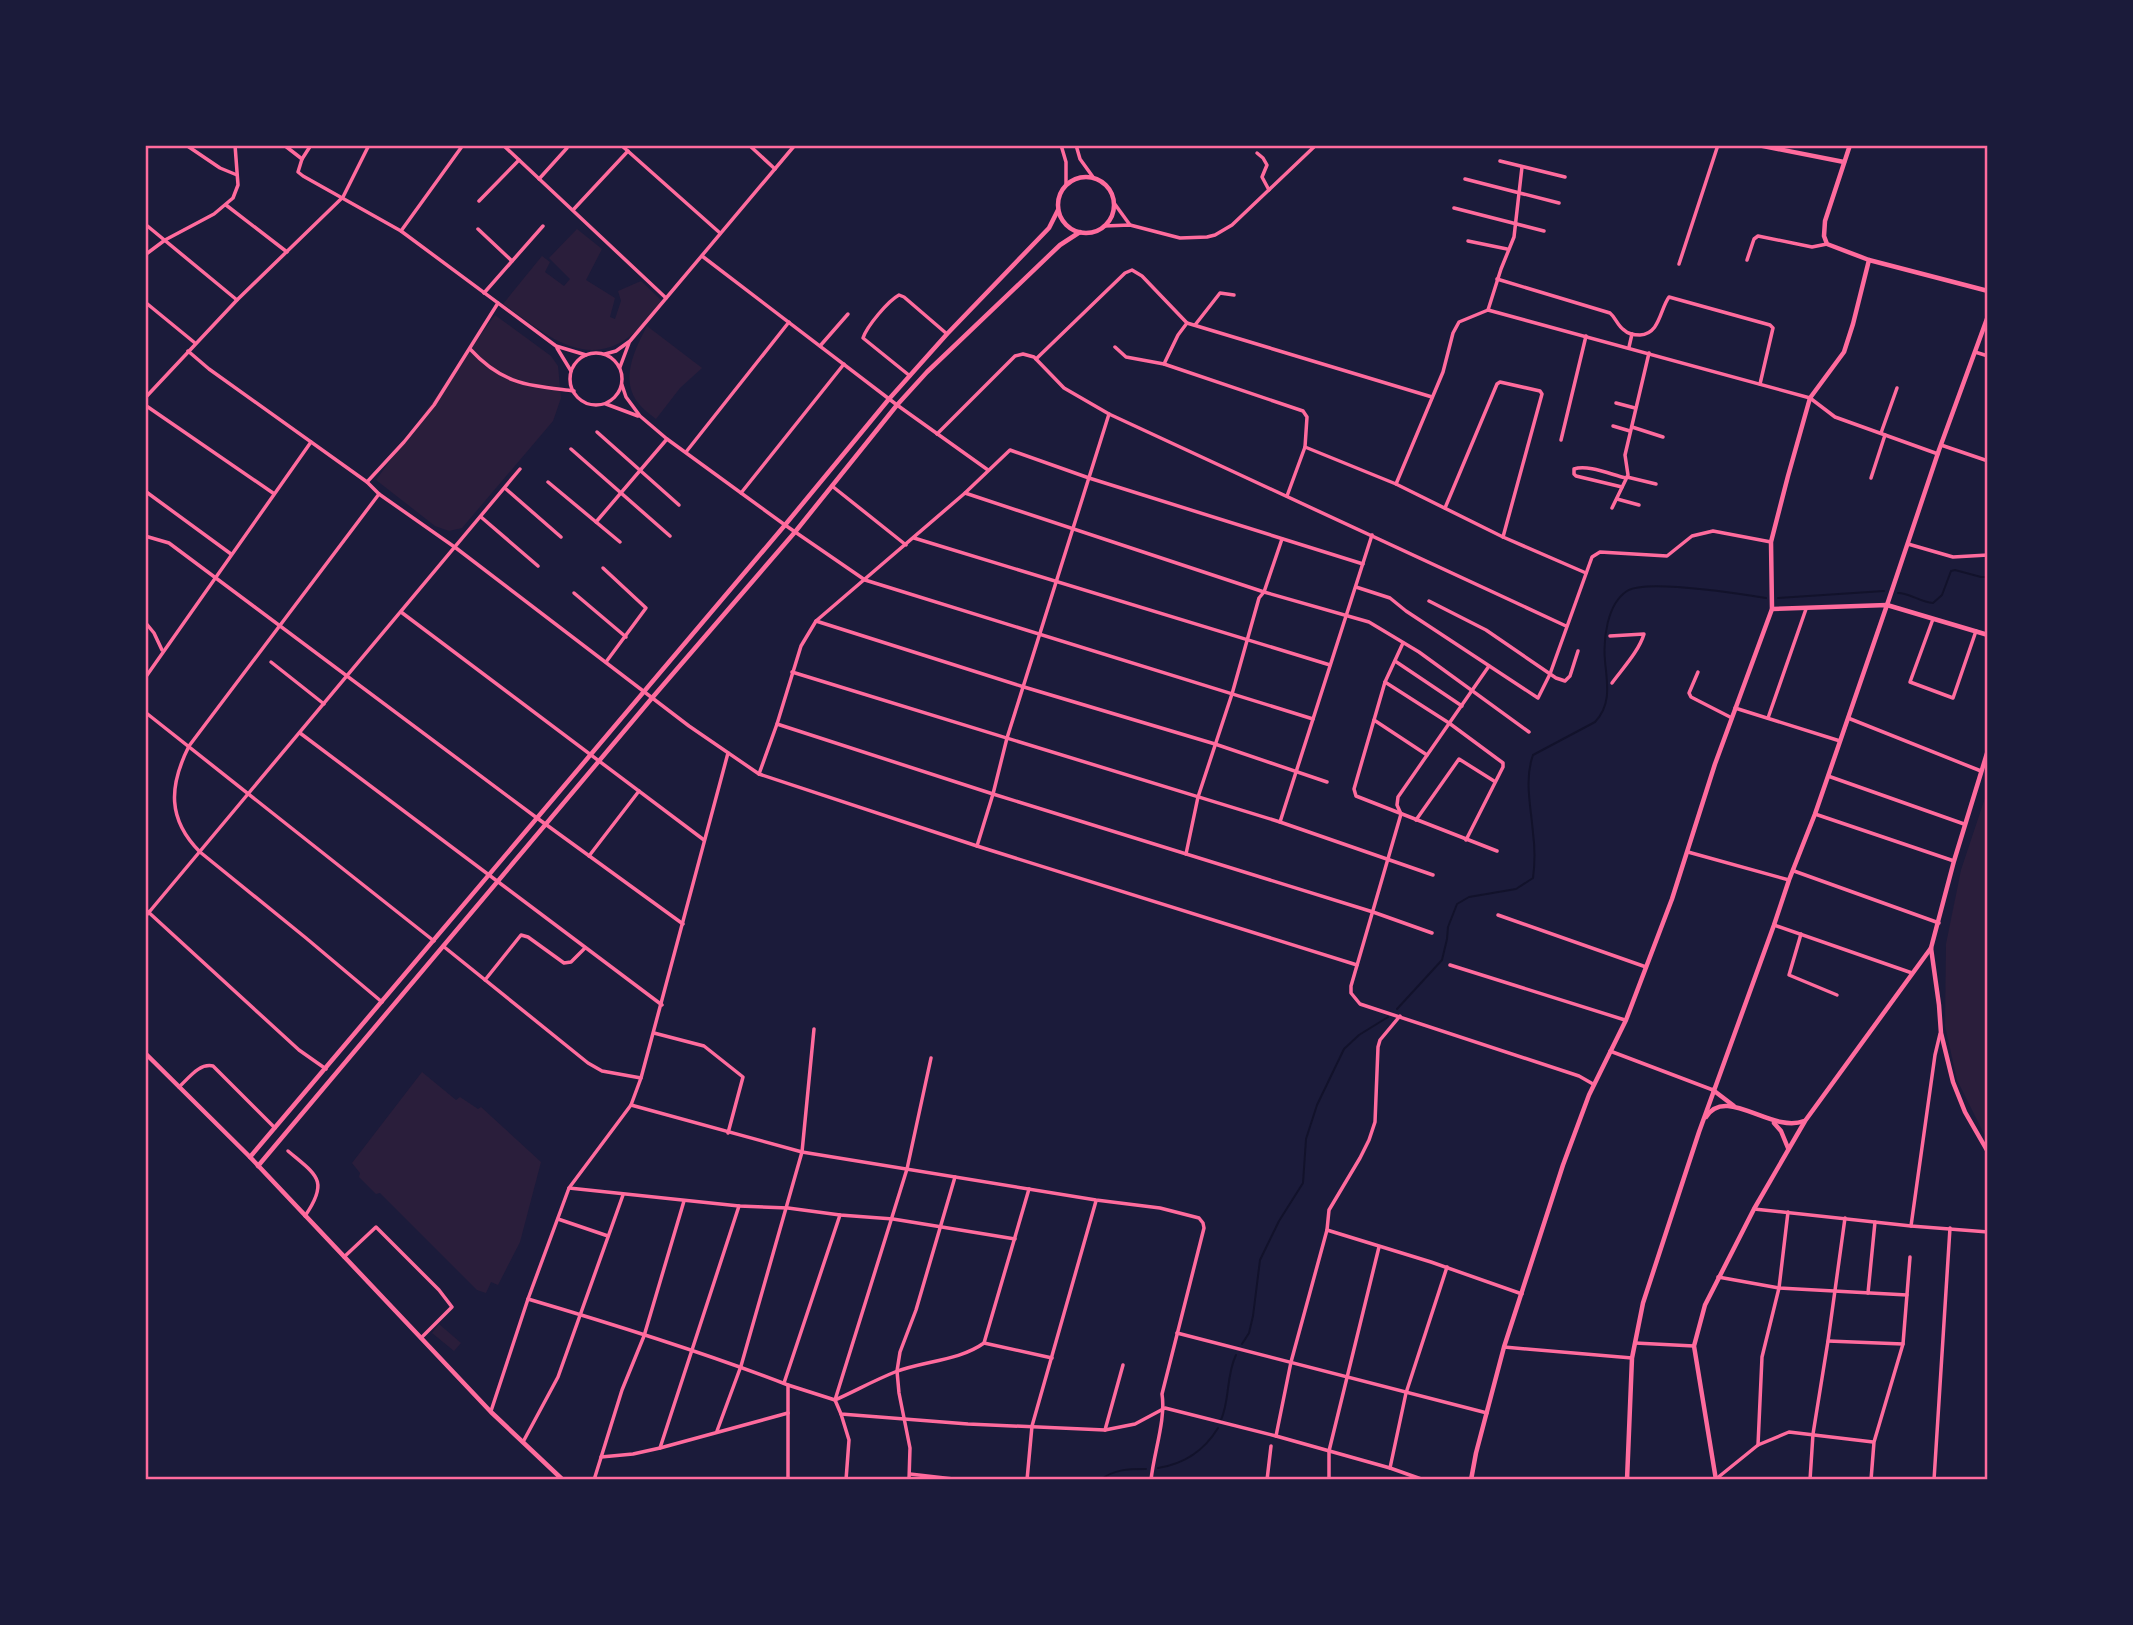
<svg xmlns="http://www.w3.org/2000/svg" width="2133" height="1625" viewBox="0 0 2133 1625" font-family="Jost,sans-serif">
  <rect width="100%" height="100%" fill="#1b1b3a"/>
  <g fill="#2a1e3b">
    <path d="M577,229L602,249L586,280L615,298L610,317L615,319L621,301L618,291L641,281L662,301C652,313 641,328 629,337C582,371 541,330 503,304L542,256L550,262L545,272L564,286L570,279L549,258Z"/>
    <path d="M495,315L551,356L558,366L561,398L553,421L462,528L449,531L435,526L376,480Z"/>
    <path d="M647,326L702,368L680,388L656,419C650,414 644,410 639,404C619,380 635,349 647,326Z"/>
    <path d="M1988,789V1142L1957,1080L1945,1026L1946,944L1961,870Z"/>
    <path d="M422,1072L456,1100L460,1097L478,1109L481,1107L541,1162L520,1242L498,1285L491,1282L486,1293L477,1290L380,1193L376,1194L359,1177L360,1173L352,1163Z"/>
    <path d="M439,1324L461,1343L454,1351L432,1333Z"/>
  </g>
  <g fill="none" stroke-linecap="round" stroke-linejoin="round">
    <g stroke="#12122b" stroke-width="2">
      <path d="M1898,593C1910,593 1920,602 1933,603L1942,595L1951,571L1955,570L1981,577H1988"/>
      <path d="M1778,598L1884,591"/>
      <path d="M1397,1009L1442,960L1447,939L1448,927L1457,904L1469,897L1516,889L1533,878C1535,863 1535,848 1533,833C1531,807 1524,780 1533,755L1595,722C1612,704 1607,683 1605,661C1603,639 1607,604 1627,591C1646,579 1741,594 1766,598"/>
      <path d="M1242,1344L1249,1333L1253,1316L1260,1260L1279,1221L1303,1183L1306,1139L1317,1105L1344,1049L1359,1035L1388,1017"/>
      <path d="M1221,1420C1230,1400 1226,1375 1236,1355"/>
      <path d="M1158,1468C1184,1464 1204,1451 1218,1428"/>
      <path d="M1100,1480C1115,1469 1128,1469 1146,1469"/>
    </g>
    <g stroke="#ff6b9d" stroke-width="3.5">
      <path d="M186,145L220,168L237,175"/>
      <path d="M284,145L302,159L298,172L303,176L401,231L556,346L586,355"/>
      <path d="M503,145L666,298"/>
      <path d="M621,145L720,233"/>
      <path d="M749,145L775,169"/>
      <path d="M1061,145L1066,162V185"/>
      <path d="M1076,145L1080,159L1093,177"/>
      <path d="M1257,153L1263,158L1267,165L1262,177L1269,190"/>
      <path d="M302,159L311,145"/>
      <path d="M1500,161L1565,177"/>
      <path d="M1522,167L1514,237L1501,269L1488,310L1810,398L1835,417L1938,454"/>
      <path d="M539,179L567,148"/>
      <path d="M1465,179L1559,203"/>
      <path d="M479,201L519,160"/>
      <path d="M1114,203L1130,225"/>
      <path d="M226,205L287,252"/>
      <path d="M1454,208L1544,231"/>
      <path d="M573,210L628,151"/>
      <path d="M145,224L237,300"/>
      <path d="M1104,226L1130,225L1180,238L1207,237L1215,235L1232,225L1316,145"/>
      <path d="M478,229L512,261"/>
      <path d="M401,231L463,145"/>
      <path d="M1468,241L1507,249"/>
      <path d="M145,255L165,240L214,214L233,198L238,185L235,145"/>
      <path d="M702,256L897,405L988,470"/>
      <path d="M1747,260L1754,239L1758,236L1812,247L1827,244"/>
      <path d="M1679,264L1718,145"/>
      <path d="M1497,279L1610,313C1616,318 1617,325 1624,330C1628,334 1634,335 1640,335C1660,334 1660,309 1669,297L1770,325L1773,328L1760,384"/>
      <path d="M484,293L543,226"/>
      <path d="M145,302L195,343"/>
      <path d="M1195,325L1220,293L1234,295"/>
      <path d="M820,346L848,314"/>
      <path d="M1115,347L1126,357L1164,364L1303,411L1307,417L1305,447"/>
      <path d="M1629,347L1632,334"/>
      <path d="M557,348L571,371"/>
      <path d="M470,349C503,385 528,385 574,391"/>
      <path d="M188,351L209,369L367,482L379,494L456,548L689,726L759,774L977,846L1357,965"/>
      <path d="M1975,352L1988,356"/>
      <circle cx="596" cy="379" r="26"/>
      <path d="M605,354L616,351L630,341L795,145"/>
      <path d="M1036,359L1125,273L1132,270L1142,276L1187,323L1432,397"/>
      <path d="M1164,364L1178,335L1187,323"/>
      <path d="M620,367L629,343"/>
      <path d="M910,376L863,338C867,326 888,301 899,295L904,297L947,334"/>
      <path d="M622,385L626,397L640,416L667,439L785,525L865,580L1313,719"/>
      <path d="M145,398L237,300L343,197L369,145"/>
      <path d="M1616,403L1635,408"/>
      <path d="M606,404L638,416"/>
      <path d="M145,405L273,493"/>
      <path d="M1613,426L1630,431"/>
      <path d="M1632,427L1663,437"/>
      <path d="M597,432L679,505"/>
      <path d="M1881,433L1897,388"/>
      <path d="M937,434L1015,356L1023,354L1034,357L1064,388L1109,414L1566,626"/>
      <path d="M1561,440L1586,336"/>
      <path d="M1941,445L1988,461"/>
      <path d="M571,449L670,536"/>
      <path d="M686,452L789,322"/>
      <path d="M1627,477L1656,484"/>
      <path d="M1871,478L1885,435"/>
      <path d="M367,482L404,442L434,405L498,303"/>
      <path d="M548,482L620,542"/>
      <path d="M1396,484L1443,372L1453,333L1459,322L1488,310"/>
      <path d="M832,486L906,545"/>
      <path d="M1622,487L1576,476L1574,474V469C1588,464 1612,475 1626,478"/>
      <path d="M506,489L561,537"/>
      <path d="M145,491L231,554"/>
      <path d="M741,493L844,364"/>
      <path d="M965,493L1264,592L1369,622L1419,652L1529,732"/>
      <path d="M379,494L189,746C169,786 167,819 200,852L306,938L382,1002"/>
      <path d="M1287,496L1305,447L1396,484L1503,537L1586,573"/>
      <path d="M1617,499L1639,505"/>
      <path d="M1445,508L1497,384L1500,382L1540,391L1542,394L1503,537"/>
      <path d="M1612,508L1628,475L1625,455L1649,353"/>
      <path d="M481,517L538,566"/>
      <path d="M596,522L667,439"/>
      <path d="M145,536L169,543L537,818L683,924"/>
      <path d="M914,538L1330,665"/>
      <path d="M1908,544L1953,557L1988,555"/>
      <path d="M603,568L646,608L606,662"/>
      <path d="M1356,587L1390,598L1406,611L1538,698L1550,674L1592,557L1600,552L1667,556L1692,536L1713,531L1771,542"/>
      <path d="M574,593L626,637"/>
      <path d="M1429,601L1486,630L1556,678L1565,681L1570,676L1578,651"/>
      <path d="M401,612L704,840"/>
      <path d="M1933,619L1910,682L1953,698L1976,631"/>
      <path d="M816,621L1024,687L1215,744L1327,782"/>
      <path d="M145,622L154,633L162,650"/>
      <path d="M1610,636L1644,634C1639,651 1623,668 1612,683"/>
      <path d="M1403,643L1385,682L1354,789L1356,796L1497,851"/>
      <path d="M1395,661L1462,706"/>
      <path d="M271,662L324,704"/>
      <path d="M1489,666L1398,797L1397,805L1401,814L1351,986V993L1360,1004L1579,1076L1593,1084"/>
      <path d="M792,672L1280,822L1433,875"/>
      <path d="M1698,672L1689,693L1691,697L1732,718"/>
      <path d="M145,678L311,442"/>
      <path d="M1385,682L1449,723L1503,763V767L1466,840"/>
      <path d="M1735,708L1840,741"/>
      <path d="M145,712L434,941"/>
      <path d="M1768,718L1806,609"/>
      <path d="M1848,718L1981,771"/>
      <path d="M1374,720L1427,755"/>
      <path d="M777,724L993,794L1373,912L1432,933"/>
      <path d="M300,733L662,1005"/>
      <path d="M759,774L777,724L801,646L816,621L965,493L1010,450L1089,478L1363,564"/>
      <path d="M1828,776L1964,824"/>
      <path d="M1815,814L1954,861"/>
      <path d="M1416,820L1459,759L1494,781"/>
      <path d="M1280,822L1372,535"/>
      <path d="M977,846L993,794L1007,738L1109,414"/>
      <path d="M1688,852L1789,880"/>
      <path d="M1186,854L1198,797L1232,694L1259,598L1264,592L1282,539"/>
      <path d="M589,856L639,791"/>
      <path d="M1794,871L1939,923"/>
      <path d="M145,909L299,1050L326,1069"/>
      <path d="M1498,915L1646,967"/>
      <path d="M145,917L520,469"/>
      <path d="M1774,925L1912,973"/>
      <path d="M1801,934L1789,975L1837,995"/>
      <path d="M443,946L588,1063L602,1071L641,1078"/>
      <path d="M1450,965L1625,1020"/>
      <path d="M485,980L521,935L528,937L564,963L571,962L585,948"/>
      <path d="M654,1033L704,1046L743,1077L728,1133"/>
      <path d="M1610,1051L1713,1090"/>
      <path d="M931,1058L907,1169L835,1400L841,1414L968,1424L1105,1430L1135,1424L1165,1408L1276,1436L1390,1468L1424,1480"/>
      <path d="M179,1087C189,1078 199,1063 213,1066L275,1128"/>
      <path d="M631,1105L802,1152L1096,1200L1160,1208L1199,1218L1203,1223L1204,1228L1162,1394C1166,1419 1154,1452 1151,1480"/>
      <path d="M288,1151C316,1175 330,1180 305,1216"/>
      <path d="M569,1188L739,1206L788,1208L840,1215L893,1219L1015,1239"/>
      <path d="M1754,1209L1911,1226L1988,1232"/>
      <path d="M558,1219L608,1236"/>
      <path d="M1911,1226L1935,1055L1940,1034"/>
      <path d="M1327,1230L1431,1262L1522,1294"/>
      <path d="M344,1257L376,1227L439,1290L452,1307L421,1338"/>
      <path d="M1718,1277L1779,1288L1907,1295"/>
      <path d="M1868,1293L1875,1222"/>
      <path d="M528,1299C616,1325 703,1352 788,1385"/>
      <path d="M1177,1333L1487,1413"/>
      <path d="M1828,1341L1903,1344"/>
      <path d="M984,1343L1052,1358"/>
      <path d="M1635,1343L1694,1346"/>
      <path d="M1504,1347L1632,1358"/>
      <path d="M784,1383L840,1215"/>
      <path d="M491,1411L528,1299L569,1188L631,1105L641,1078L728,753"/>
      <path d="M841,1414L849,1440L846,1480"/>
      <path d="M1105,1430L1123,1365"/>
      <path d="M717,1431L741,1366L802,1152L814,1029"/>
      <path d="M1276,1436L1291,1362L1327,1230L1329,1210L1360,1158L1369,1140L1375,1122L1378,1047L1380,1040L1400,1016"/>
      <path d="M523,1442L558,1377L623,1195"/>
      <path d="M1758,1445L1762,1357L1779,1288L1788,1212"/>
      <path d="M660,1448L739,1206"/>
      <path d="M601,1457L633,1454L660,1448L788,1413"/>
      <path d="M1390,1468L1406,1393L1447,1267"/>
      <path d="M910,1474L962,1480"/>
      <path d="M1716,1479L1758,1445L1789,1432L1873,1442"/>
      <path d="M594,1480L622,1390L644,1336L684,1201"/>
      <path d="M788,1480V1385L835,1400C855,1391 875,1380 895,1372C923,1361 959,1361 984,1343L1029,1189"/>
      <path d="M909,1480L910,1448L899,1393L897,1371L900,1352L916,1310L955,1177"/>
      <path d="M1027,1480L1032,1426L1096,1201"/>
      <path d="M1267,1480L1271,1446"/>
      <path d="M1329,1480V1451L1379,1247"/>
      <path d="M1810,1480L1813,1434L1828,1341L1845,1218"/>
      <path d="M1871,1480L1874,1442L1903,1344L1910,1257"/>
      <path d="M1934,1480L1950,1228"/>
    </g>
    <g stroke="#ff6b9d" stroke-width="4.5">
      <path d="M1758,145L1844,162"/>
      <path d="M1850,145L1825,221L1824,236L1827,244L1869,260L1988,291"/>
      <circle cx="1086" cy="205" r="28"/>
      <path d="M1713,1090L1734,1106"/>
      <path d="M1706,1117C1726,1085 1772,1134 1804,1121"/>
      <path d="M1774,1123L1781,1131L1788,1148"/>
      <path d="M250,1157L785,525L889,399L947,334L1049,228L1058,210"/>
      <path d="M258,1166L652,698L795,532L897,405L927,372L1060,245L1080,232"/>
      <path d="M1471,1480L1476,1453L1504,1347L1563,1165L1589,1095L1626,1020L1672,899L1715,764L1772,609L1771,542L1788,476L1810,398L1844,352L1853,324L1869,260"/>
      <path d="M1627,1480L1632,1358L1643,1303L1699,1132L1774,925L1789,880L1815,814L1887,605L1772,609"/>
      <path d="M1716,1480L1694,1346L1705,1305L1754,1209L1805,1121L1931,948"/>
    </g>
    <g stroke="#ff6b9d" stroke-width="4.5">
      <path d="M1988,316L1939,450L1887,605L1988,635"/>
      <path d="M1988,750L1954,861L1931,948L1939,1005L1941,1033L1953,1082L1965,1112L1988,1152"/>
      <path d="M145,1053L250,1157L491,1412L563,1480"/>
    </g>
  </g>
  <rect width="2133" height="1625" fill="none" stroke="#1b1b3a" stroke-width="294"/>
  <rect x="147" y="147" width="1839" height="1331" fill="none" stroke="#ff6b9d" stroke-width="2.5"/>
</svg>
